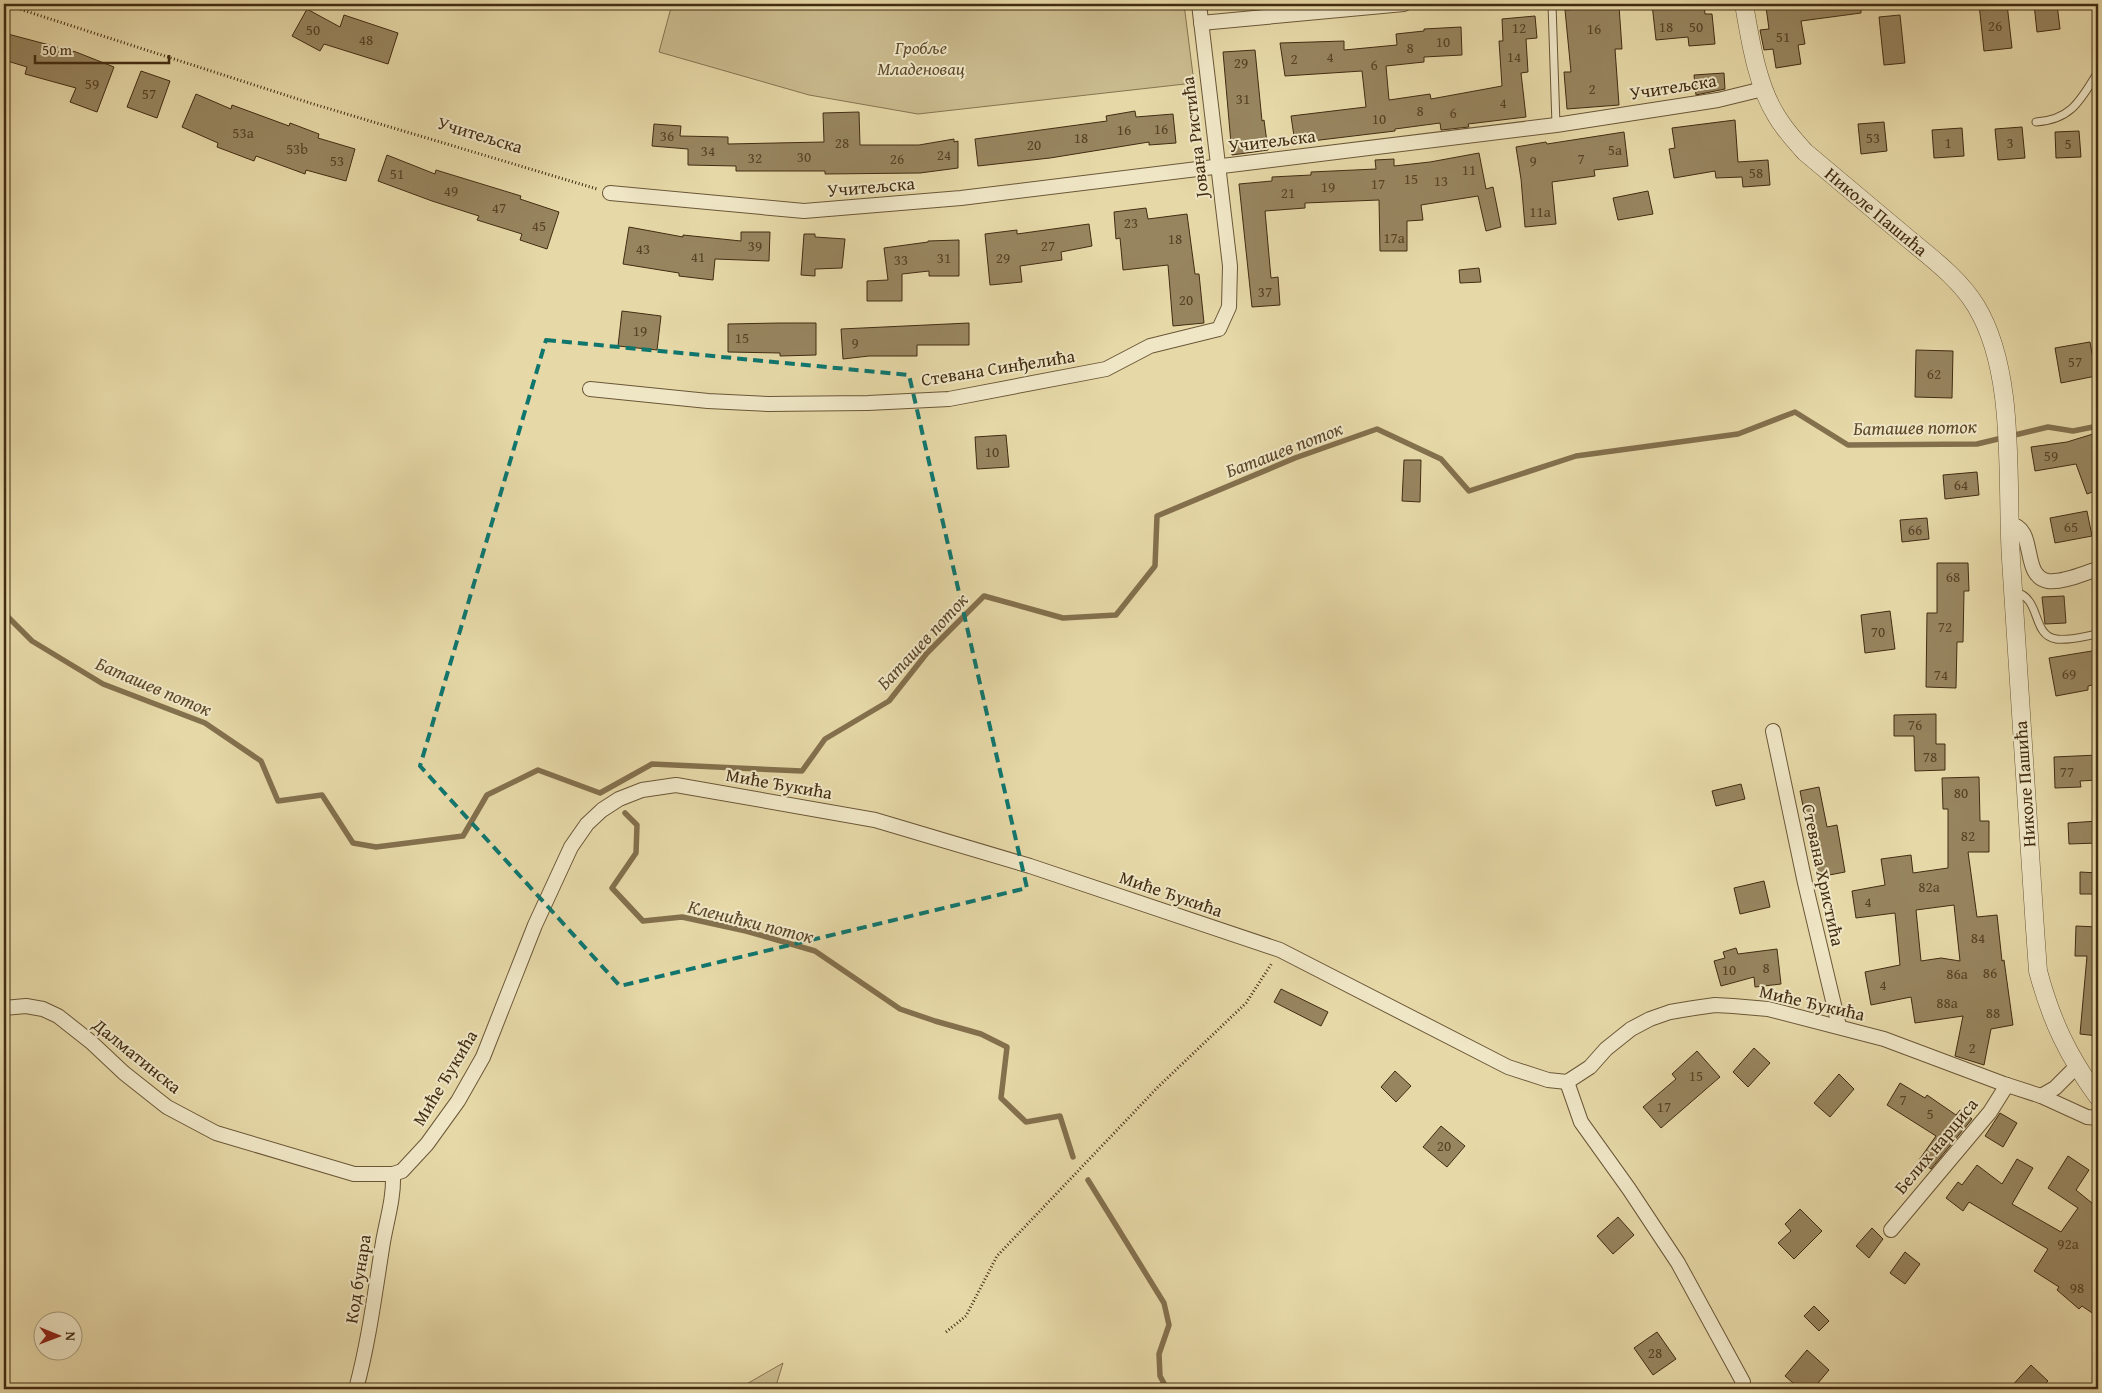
<svg xmlns="http://www.w3.org/2000/svg" width="2102" height="1393" viewBox="0 0 2102 1393" font-family="'Gentium Book Plus',serif">
  <rect width="100%" height="100%" fill="#e6d8a7"/>
  <filter id="stains"><feTurbulence type="fractalNoise" baseFrequency=".004" numOctaves="4"/><feColorMatrix values="0 0 0 0 .2 0 0 0 0 .09 0 0 0 0 .02 0 0 0 .5 -.17"/></filter>
  <radialGradient id="worn" r=".72"><stop offset=".6" stop-color="#630" stop-opacity="0"/><stop offset="1" stop-color="#630" stop-opacity=".3"/></radialGradient>
  <g fill="#cabb8e" stroke="#867450">
    <path d="M672,4H1184L1194,83L918,114L809,95L659,52Z"/>
    <path d="M783,1363L775,1389H738Z"/>
  </g>
  <g fill="none" stroke-linecap="round" stroke-linejoin="round">
    <g stroke="#83704d" stroke-width="5.5">
      <path d="M4,613L32,641L103,684L205,723L261,761L278,801L322,795L353,843L376,847L463,836L487,795L538,770L600,793L652,764L802,771L825,739L889,701L927,653L984,596L1063,618L1116,615L1155,566L1157,516L1295,458L1377,429L1441,459L1469,491L1576,456L1738,434L1795,412L1848,445L1977,444L2048,427L2073,431L2098,426"/>
      <path d="M625,813L637,825L636,853L612,888L643,921L682,917L746,931L815,951L900,1009L935,1021L981,1034L1007,1047L1001,1098L1026,1122L1060,1116L1073,1157"/>
      <path d="M1088,1180L1164,1303L1169,1325L1159,1354L1160,1376L1167,1389"/>
    </g>
  </g>
  <g fill="#97855f" stroke="#422c12" fill-rule="evenodd">
    <path d="M1652,4H1704L1705,14H1712L1715,44L1689,46L1688,37L1656,40Z"/>
    <path d="M1784,4H1861V13L1801,21L1805,44L1798,45L1801,64L1776,68L1773,49L1764,50L1760,30L1769,29L1766,7Z"/>
    <path d="M1979,4H2007L2012,48L1984,51Z"/>
    <path d="M2034,4H2057L2060,29L2037,32Z"/>
    <path d="M1619,6L1622,49H1615L1619,105L1567,109L1564,72H1571L1565,10Z"/>
    <path d="M307,9L340,27L344,15L398,33L388,64L324,44L320,51L292,36Z"/>
    <path d="M1900,15L1905,63L1884,65L1879,17Z"/>
    <path d="M1535,16L1537,38L1526,39L1528,72L1521,73L1526,117L1468,124L1469,127L1441,130L1440,123L1395,129V131L1295,143L1291,116L1366,107L1362,71L1285,76L1280,43L1344,41V50L1397,45L1396,34L1424,31V29L1461,27L1462,55L1424,57V62L1386,66L1389,100L1430,94L1431,99L1502,86L1499,41H1503L1502,19Z"/>
    <path d="M4,33L76,52L114,67L97,112L70,102L76,88L25,74L27,67L4,60Z"/>
    <path d="M1255,50L1262,121L1264,120L1268,150L1232,155L1223,52Z"/>
    <path d="M141,71L170,81L157,118L127,107Z"/>
    <path d="M1724,73L1725,89L1696,95L1694,75Z"/>
    <path d="M196,94L231,109L232,105L289,126L290,123L319,134L318,138L355,149L346,181L306,170L305,174L256,156L254,161L217,147L218,143L182,127Z"/>
    <path d="M1135,111L1136,117L1173,114L1176,143L1149,145V142L1050,158L978,166L975,139L1107,121L1106,116Z"/>
    <path d="M859,112L860,145H919L954,139V142L958,141V168L920,173L825,174V171H736V166L688,165V149L652,146L654,124L681,126L680,136L728,137V144L824,142L823,113Z"/>
    <path d="M1735,120L1738,162L1768,160L1770,185L1743,187L1742,177L1716,178L1715,171L1674,178L1669,149L1675,148L1672,128Z"/>
    <path d="M1884,122L1887,151L1861,154L1858,124Z"/>
    <path d="M2022,127L2025,158L1998,160L1995,129Z"/>
    <path d="M1962,128L1964,156L1934,158L1932,130Z"/>
    <path d="M2079,131L2081,157L2056,158L2055,132Z"/>
    <path d="M1624,132L1628,166L1594,170L1595,176L1552,182L1556,224L1525,227L1521,179L1516,147L1546,142L1547,144Z"/>
    <path d="M1479,153L1486,189L1493,187L1501,227L1486,231L1478,196L1421,205L1423,220L1407,221V251H1380L1379,200L1305,203V208L1265,211L1271,278L1278,277L1280,305L1252,307L1239,184L1272,181V177L1311,175V172L1376,169L1375,160L1394,159V166L1430,162Z"/>
    <path d="M387,155L435,174L436,170L521,196L520,199L559,212L547,249L520,240L522,234L477,220L479,216L432,201L378,181Z"/>
    <path d="M1648,191L1653,214L1618,220L1613,198Z"/>
    <path d="M1146,208L1148,219L1187,214L1195,274H1199L1204,323L1173,326L1168,265L1123,270L1120,238L1116,239L1114,212Z"/>
    <path d="M1089,224L1092,246L1061,252L1062,260L1020,266L1022,282L990,285L985,234L1017,230V234Z"/>
    <path d="M629,227L683,237V235L741,241V232H770L769,261L715,259L713,280L679,276V273L623,264Z"/>
    <path d="M804,234H815V237L845,239L842,268L815,269V276L801,275Z"/>
    <path d="M959,240V276H929V271L902,274V301H867V281L888,280L884,248L928,242V241Z"/>
    <path d="M1479,268L1481,282L1460,283L1459,270Z"/>
    <path d="M622,311L661,316L657,350L618,346Z"/>
    <path d="M779,323H816V355L780,356V353L728,352V324Z"/>
    <path d="M969,323V345H917V356H869L843,359L841,329Z"/>
    <path d="M2090,342L2096,376L2061,383L2055,348Z"/>
    <path d="M1916,350L1953,351L1952,398L1915,397Z"/>
    <path d="M2093,434L2098,449V490L2087,494L2076,464L2035,471L2031,447L2067,442Z"/>
    <path d="M1006,435L1009,467L977,469L975,437Z"/>
    <path d="M1404,460H1421L1420,502L1402,501Z"/>
    <path d="M1977,472L1979,495L1945,499L1943,475Z"/>
    <path d="M2087,511L2092,536L2055,543L2050,518Z"/>
    <path d="M1927,518L1929,539L1902,542L1900,520Z"/>
    <path d="M1937,563H1968L1969,591H1964L1963,642H1957L1956,688L1926,687L1927,613H1937Z"/>
    <path d="M2064,596L2066,623L2045,624L2042,597Z"/>
    <path d="M1890,611L1895,649L1865,653L1861,615Z"/>
    <path d="M2098,650V684L2088,686V690L2056,696L2049,658Z"/>
    <path d="M1936,714V744H1945V770L1915,771L1914,736H1894V715Z"/>
    <path d="M2098,755V780L2080,781L2081,787L2055,788L2054,757Z"/>
    <path d="M1979,777L1980,821H1989V852H1968L1977,917L1997,915L2002,961L2004,960L2013,1025L1991,1029L1984,1065L1955,1056L1963,1016L1915,1023L1911,997L1871,1005L1865,972L1900,965L1895,913L1856,918L1852,891L1885,885L1881,859L1911,855L1913,873L1948,868V809H1943L1942,778ZM1954,905L1960,961L1941,958L1921,961L1916,910Z"/>
    <path d="M1741,784L1745,799L1716,806L1712,791Z"/>
    <path d="M1819,787L1827,827L1837,825L1845,872L1819,877L1809,820L1806,821L1800,791Z"/>
    <path d="M2098,821V843L2069,844L2068,823Z"/>
    <path d="M2080,872L2098,873V894H2080Z"/>
    <path d="M1764,881L1770,907L1740,914L1734,888Z"/>
    <path d="M2076,926L2098,927V1036L2080,1034L2087,956H2075Z"/>
    <path d="M1736,948L1738,954L1777,949L1781,984L1755,987L1754,977L1721,986L1714,961L1725,958L1723,952Z"/>
    <path d="M1281,989L1328,1012L1321,1026L1274,1002Z"/>
    <path d="M1754,1048L1770,1063L1748,1087L1733,1072Z"/>
    <path d="M1697,1051L1720,1077L1661,1128L1643,1107L1676,1079L1672,1074Z"/>
    <path d="M1395,1071L1411,1086L1396,1102L1381,1087Z"/>
    <path d="M1839,1074L1854,1089L1830,1117L1814,1103Z"/>
    <path d="M1900,1083L1925,1098L1927,1095L1956,1115L1960,1110L1972,1119L1931,1169L1919,1160L1936,1136L1887,1105Z"/>
    <path d="M2000,1113L2017,1123L2003,1147L1985,1136Z"/>
    <path d="M1441,1126L1465,1146L1447,1167L1423,1147Z"/>
    <path d="M2068,1156L2089,1170L2076,1190L2098,1208V1317L2082,1306L2079,1309L2057,1290L2059,1287L2034,1271L2048,1249L1969,1202L1963,1211L1946,1198L1958,1182L1962,1185L1977,1165L2002,1184L2017,1159L2033,1168L2012,1204L2061,1232L2078,1208L2048,1188Z"/>
    <path d="M1800,1209L1822,1231L1794,1259L1778,1243L1791,1231L1785,1224Z"/>
    <path d="M1618,1217L1634,1235L1613,1254L1597,1236Z"/>
    <path d="M1872,1228L1883,1239L1869,1258L1856,1246Z"/>
    <path d="M1905,1252L1920,1264L1905,1284L1890,1273Z"/>
    <path d="M1814,1306L1829,1321L1819,1331L1804,1316Z"/>
    <path d="M1657,1332L1676,1359L1653,1375L1634,1348Z"/>
    <path d="M1807,1350L1829,1370L1813,1389H1800L1785,1376Z"/>
    <path d="M2031,1365L2048,1381L2040,1389H2009Z"/>
  </g>
  <g fill="none" stroke-linecap="round" stroke-linejoin="round">
    <defs>
      <g id="service">
        <path d="M1552,4L1556,125"/>
        <path d="M2036,122C2072,120 2081,99 2098,72"/>
        <path d="M2015,592C2042,598 2031,635 2056,639C2069,641 2085,636 2098,634"/>
      </g>
      <g id="minor">
        <path d="M1201,23L1404,4"/>
        <path d="M610,193L804,211L961,198L1556,125L1718,100L1763,89"/>
        <path d="M590,389L708,401L768,404L868,403L949,399L1106,369L1150,346L1219,329L1229,307L1230,266L1199,4"/>
        <path d="M2009,524C2038,527 2020,576 2048,581C2063,583 2084,573 2098,569"/>
        <path d="M1773,731L1805,883L1839,1026"/>
        <path d="M4,1008L26,1006L43,1009L58,1016L91,1042L124,1073L167,1107L216,1133L354,1174H393L402,1171L427,1144L458,1101L483,1057L535,925L571,847L587,824L602,810L619,799L642,790L676,785L875,820L1030,866L1280,950L1508,1067L1548,1080L1567,1082L1590,1067L1606,1049L1631,1029L1650,1019L1670,1012L1694,1008L1715,1005L1733,1006L1768,1009L1884,1039L2004,1084L2041,1096L2087,1117L2098,1118"/>
        <path d="M1567,1082L1581,1122L1629,1189L1678,1263L1743,1382"/>
        <path d="M2041,1096L2055,1088L2076,1067"/>
        <path d="M1891,1230L1990,1112L2007,1085"/>
        <path d="M356,1389C369,1341 375,1292 383,1242C387,1219 394,1198 393,1174"/>
      </g>
      <path id="tertiary" d="M1744,4C1750,39 1757,85 1776,115C1784,129 1794,140 1805,152C1838,180 1872,208 1905,236C1930,257 1959,278 1976,306C2017,373 2006,482 2011,559C2020,697 2028,834 2038,971C2051,1020 2068,1056 2098,1097"/>
    </defs>
    <use href="#service" stroke="#6b5737" stroke-width="9"/>
    <use href="#minor" stroke="#6b5737" stroke-width="16"/>
    <use href="#tertiary" stroke="#6b5737" stroke-width="19"/>
    <g stroke="#422c12" stroke-width="3" stroke-dasharray="1 2.5" stroke-linecap="butt">
      <path d="M4,4L310,103L597,189"/>
      <path d="M946,1332L966,1316L997,1256L1158,1087L1246,1003L1272,963"/>
    </g>
    <use href="#service" stroke="#efe6c6" stroke-width="7"/>
    <use href="#minor" stroke="#efe6c6" stroke-width="14"/>
    <use href="#tertiary" stroke="#efe6c6" stroke-width="18"/>
  </g>
  <path fill="none" stroke="#0f766e" stroke-width="4" stroke-dasharray="10 6" stroke-linejoin="round" d="M546,340L909,375L1027,888L620,986L420,766Z"/>
  <g text-anchor="middle" stroke-width="4" stroke-linejoin="round" paint-order="stroke">
    <g font-size="15" fill="#574225">
      <text x="1995" y="31">26</text>
      <text x="1666" y="32">18</text>
      <text x="1696" y="32">50</text>
      <text x="1519" y="33">12</text>
      <text x="1594" y="34">16</text>
      <text x="313" y="35">50</text>
      <text x="1783" y="42">51</text>
      <text x="366" y="45">48</text>
      <text x="1443" y="47">10</text>
      <text x="1410" y="53">8</text>
      <text x="1330" y="62">4</text>
      <text x="1514" y="62">14</text>
      <text x="1294" y="64">2</text>
      <text x="1241" y="68">29</text>
      <text x="1374" y="70">6</text>
      <text x="92" y="89">59</text>
      <text x="1592" y="94">2</text>
      <text x="149" y="99">57</text>
      <text x="1243" y="104">31</text>
      <text x="1503" y="108">4</text>
      <text x="1420" y="116">8</text>
      <text x="1453" y="118">6</text>
      <text x="1379" y="124">10</text>
      <text x="1161" y="134">16</text>
      <text x="1124" y="135">16</text>
      <text x="243" y="138">53a</text>
      <text x="667" y="141">36</text>
      <text x="1081" y="143">18</text>
      <text x="1873" y="143">53</text>
      <text x="842" y="148">28</text>
      <text x="1948" y="148">1</text>
      <text x="2010" y="148">3</text>
      <text x="2068" y="149">5</text>
      <text x="1034" y="150">20</text>
      <text x="297" y="154">53b</text>
      <text x="1615" y="155">5a</text>
      <text x="708" y="156">34</text>
      <text x="944" y="160">24</text>
      <text x="804" y="162">30</text>
      <text x="755" y="163">32</text>
      <text x="897" y="164">26</text>
      <text x="1581" y="164">7</text>
      <text x="337" y="166">53</text>
      <text x="1533" y="166">9</text>
      <text x="1469" y="175">11</text>
      <text x="1756" y="178">58</text>
      <text x="397" y="179">51</text>
      <text x="1411" y="184">15</text>
      <text x="1441" y="186">13</text>
      <text x="1378" y="189">17</text>
      <text x="1328" y="192">19</text>
      <text x="451" y="196">49</text>
      <text x="1288" y="198">21</text>
      <text x="499" y="213">47</text>
      <text x="1540" y="217">11a</text>
      <text x="1131" y="228">23</text>
      <text x="539" y="231">45</text>
      <text x="1394" y="243">17a</text>
      <text x="1175" y="244">18</text>
      <text x="755" y="251">39</text>
      <text x="1048" y="251">27</text>
      <text x="643" y="254">43</text>
      <text x="698" y="262">41</text>
      <text x="944" y="263">31</text>
      <text x="1003" y="263">29</text>
      <text x="901" y="265">33</text>
      <text x="1265" y="297">37</text>
      <text x="1186" y="305">20</text>
      <text x="640" y="336">19</text>
      <text x="742" y="343">15</text>
      <text x="855" y="348">9</text>
      <text x="2075" y="367">57</text>
      <text x="1934" y="379">62</text>
      <text x="992" y="457">10</text>
      <text x="2051" y="461">59</text>
      <text x="1961" y="490">64</text>
      <text x="2071" y="532">65</text>
      <text x="1915" y="535">66</text>
      <text x="1953" y="582">68</text>
      <text x="1945" y="632">72</text>
      <text x="1878" y="637">70</text>
      <text x="2069" y="679">69</text>
      <text x="1941" y="680">74</text>
      <text x="1915" y="730">76</text>
      <text x="1930" y="762">78</text>
      <text x="2067" y="777">77</text>
      <text x="1961" y="798">80</text>
      <text x="1968" y="841">82</text>
      <text x="1929" y="892">82a</text>
      <text x="1868" y="907">4</text>
      <text x="1978" y="943">84</text>
      <text x="1766" y="973">8</text>
      <text x="1729" y="975">10</text>
      <text x="1990" y="978">86</text>
      <text x="1957" y="979">86a</text>
      <text x="1883" y="990">4</text>
      <text x="1947" y="1008">88a</text>
      <text x="1993" y="1018">88</text>
      <text x="1972" y="1053">2</text>
      <text x="1696" y="1081">15</text>
      <text x="1903" y="1105">7</text>
      <text x="1664" y="1112">17</text>
      <text x="1930" y="1119">5</text>
      <text x="1444" y="1151">20</text>
      <text x="2068" y="1249">92a</text>
      <text x="2077" y="1293">98</text>
      <text x="1655" y="1358">28</text>
    </g>
    <g font-size="18" font-style="italic" fill="#5d492b" stroke="#efe6c6">
      <text x="921" y="54">Гробље<tspan x="921" dy="21">Младеновац</tspan></text>
    </g>
    <g font-size="18" fill="#422c12" stroke="#efe6c6">
      <text transform="translate(1673 87) rotate(-9)" y="6">Учитељска</text>
      <text transform="translate(480 135) rotate(17)" y="6">Учитељска</text>
      <text transform="translate(1195 137) rotate(-97)" y="6">Јована Ристића</text>
      <text transform="translate(1272 141) rotate(-7)" y="6">Учитељска</text>
      <text transform="translate(871 187) rotate(-5)" y="6">Учитељска</text>
      <text transform="translate(1876 212) rotate(40)" y="6">Николе Пашића</text>
      <text transform="translate(998 368) rotate(-9)" y="6">Стевана Синђелића</text>
      <text transform="translate(779 784) rotate(10)" y="6">Миће Ђукића</text>
      <text transform="translate(2025 784) rotate(-94)" y="6">Николе Пашића</text>
      <text transform="translate(1823 875) rotate(78)" y="6">Стевана Христића</text>
      <text transform="translate(1171 894) rotate(19)" y="6">Миће Ђукића</text>
      <text transform="translate(1812 1003) rotate(13)" y="6">Миће Ђукића</text>
      <text transform="translate(137 1056) rotate(39)" y="6">Далматинска</text>
      <text transform="translate(445 1078) rotate(-59)" y="6">Миће Ђукића</text>
      <text transform="translate(1936 1146) rotate(-50)" y="6">Белих нарциса</text>
      <text transform="translate(358 1279) rotate(-81)" y="6">Код бунара</text>
    </g>
    <g font-size="19" font-style="italic" fill="#5d482a" stroke="#efe6c6">
      <text transform="translate(1915 427) rotate(-1)" y="7">Баташев поток</text>
      <text transform="translate(1284 449) rotate(-21)" y="7">Баташев поток</text>
      <text transform="translate(922 641) rotate(-47)" y="7">Баташев поток</text>
      <text transform="translate(154 686) rotate(23)" y="7">Баташев поток</text>
      <text transform="translate(751 921) rotate(14)" y="7">Кленићки поток</text>
    </g>
  </g>
  <rect width="2102" height="1393" fill="none" stroke="#e6d8a7" stroke-width="20"/>
  <rect x="5" y="5" width="2092" height="1383" fill="none" stroke="#422c12" stroke-width="2.5"/>
  <rect x="10" y="10" width="2082" height="1373" fill="none" stroke="#422c12"/>
  <g transform="translate(58 1336) rotate(91)"><circle r="24" fill="#efe6c6" stroke="#aa9c7e"/>
  <path d="M0-4L9 19L0 12L-9 19Z" fill="#8f2418"/>
  <text y="-8" font-size="14" font-weight="bold" text-anchor="middle" fill="#422c12">N</text>
  </g>
  <path d="M35 55v8h134v-8" fill="none" stroke="#422c12" stroke-width="2.5"/>
  <text x="42" y="55" font-size="15" fill="#422c12" stroke="#efe6c6" stroke-width="4" paint-order="stroke">50 m</text>
  <rect width="100%" height="100%" filter="url(#stains)"/>
  <rect width="100%" height="100%" fill="url(#worn)"/>
</svg>
